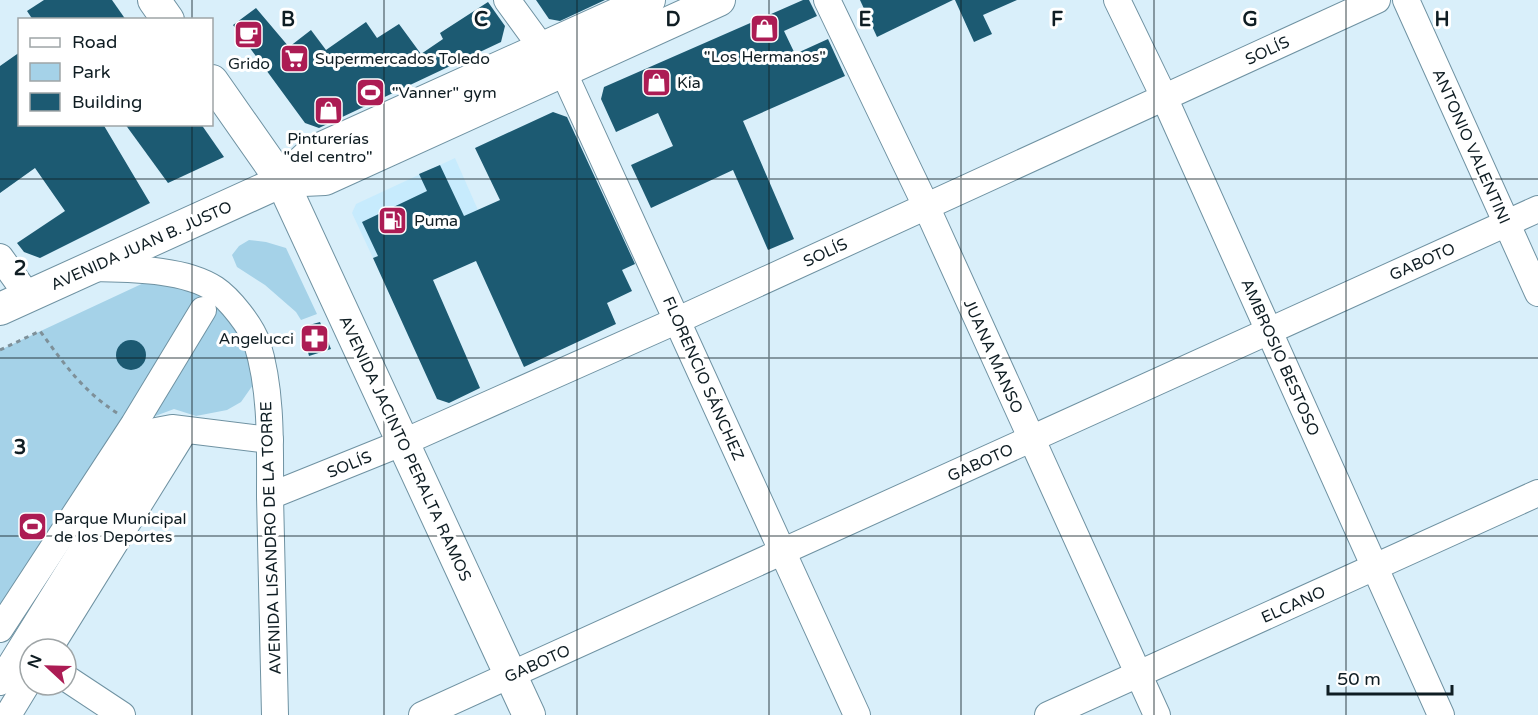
<svg xmlns="http://www.w3.org/2000/svg" width="1538" height="715" viewBox="0 0 1538 715" font-family="'Varela Round',sans-serif">
  <rect width="100%" height="100%" fill="#d9effa"/>
  <path fill="#c7ebfd" d="M455,158L478,210L373,258L352,213L356,204Z"/>
  <g fill="#a5d2e8">
    <path d="M249,240L266,242L286,248L317,314L301,320L296,312L265,285L237,267L232,255L239,246Z"/>
    <path d="M148,281L186,284L219,299L243,329L255,382L241,402L227,410L196,416L174,409L134,424L0,629V350Z"/>
  </g>
  <g fill="#1c5a72">
    <path d="M44,0H112L126,20H33L27,11Z"/>
    <path d="M536,0H605L560,21L549,19Z"/>
    <path d="M803,0H809L817,16L784,31L795,54L828,39L845,76L743,121L794,239L768,250L733,170L651,208L631,165L673,146L658,113L616,132L601,99L604,87Z"/>
    <path d="M860,0H953L877,37Z"/>
    <path d="M955,0H1017L983,15L992,34L974,42Z"/>
    <path d="M488,2L505,26L501,42L319,128L305,123L233,25L256,8L289,47L311,30L326,50L366,22L377,38L399,24L421,54L443,39L440,33Z"/>
    <path d="M20,52V124H103L150,203L40,258L24,252L17,243L65,211L35,168L0,193V66Z"/>
    <path d="M553,112L567,117L635,264L622,270L632,291L607,303L616,324L524,367L476,261L433,280L480,388L449,403L437,399L373,258L378,256L362,222L427,191L419,174L440,165L464,216L500,200L475,148Z"/>
    <path d="M125,124H201L224,157L168,183Z"/>
    <path d="M320,322L331,349L309,356L302,327Z"/>
    <circle cx="131" cy="355" r="15"/>
  </g>
  <g fill="none" stroke-linecap="round" stroke-linejoin="round">
    <defs>
      <g id="minor">
        <path d="M507,0L542,48L563,71L857,715"/>
        <path d="M827,0L926,206L1157,715"/>
        <path d="M1117,0L1164,97L1441,715"/>
        <path d="M1406,0L1538,293"/>
        <path d="M0,257L28,296"/>
        <path d="M91,268C128,269 183,268 215,289C230,299 251,326 257,343C272,391 270,446 270,496C271,569 273,642 275,715"/>
        <path d="M270,496L404,442L678,320L1377,0"/>
        <path d="M0,629L134,424L203,310"/>
        <path d="M49,649L185,430"/>
        <path d="M66,678L122,715"/>
        <path d="M0,682L156,431L172,428L270,440"/>
        <path d="M8,715L30,679"/>
        <path d="M422,715L1538,209"/>
        <path d="M1048,715L1538,493"/>
      </g>
      <g id="major">
        <path d="M154,0L168,20"/>
        <path d="M212,81L282,181L529,715"/>
        <path d="M282,181L325,179L719,0"/>
        <path d="M0,309L282,181L313,152L649,0"/>
      </g>
    </defs>
    <use href="#minor" stroke="#6f92a2" stroke-width="28"/>
    <use href="#major" stroke="#6f92a2" stroke-width="34"/>
    <path stroke="#7e9099" stroke-width="3" stroke-dasharray="4.5 4.5" stroke-linecap="butt" d="M0,350L40,331C65,365 82,390 117,413"/>
    <use href="#minor" stroke="#fff" stroke-width="26"/>
    <use href="#major" stroke="#fff" stroke-width="32"/>
  </g>
  <path fill="none" stroke="#0f1d23" stroke-width="1.5" stroke-opacity="0.55" d="M192,0V20M384,0V715M577,0V715M769,0V715M961,0V715M1154,0V715M1346,0V715M192,124V715M0,179H1538M0,358H1538M0,536H1538"/>
  <defs>
    <symbol id="shop-square" viewBox="-11 -11 22 22"><rect x="-9" y="-9" width="18" height="18" rx="4" fill="#ac1c54" stroke="#fff"/><path d="M-5-2.5h2.3a2.7 3.5 0 0 1 5.4 0H5L5.5 6h-11ZM-1.5-2.5h3a1.5 2.3 0 0 0-3 0Z" fill="#fff"/></symbol>
    <symbol id="cafe-square" viewBox="-11 -11 22 22"><rect x="-9" y="-9" width="18" height="18" rx="4" fill="#ac1c54" stroke="#fff"/><path d="M-5.5-4.5H6V0H3Q3 3.5 0 3.5H-2.5Q-5.5 3.5-5.5 0ZM3-3.2v2h1.7v-2ZM-6 4.5H4V6H-6Z" fill="#fff"/></symbol>
    <symbol id="supermarket-square" viewBox="-11 -11 22 22"><rect x="-9" y="-9" width="18" height="18" rx="4" fill="#ac1c54" stroke="#fff"/><path d="M-6-5.5h2.5l.6 2H6L4.5 2H-2.5L-4.4-4H-6ZM-1.5 3.2a1.3 1.3 0 1 0 .1 0ZM3 3.2a1.3 1.3 0 1 0 .1 0Z" fill="#fff"/></symbol>
    <symbol id="stadium-square" viewBox="-11 -11 22 22"><rect x="-9" y="-9" width="18" height="18" rx="4" fill="#ac1c54" stroke="#fff"/><path d="M0-5a6.5 5 0 1 0 0 10a6.5 5 0 1 0 0-10ZM-3.5-1.8h7v3.6h-7Z" fill="#fff"/></symbol>
    <symbol id="fuel-square" viewBox="-11 -11 22 22"><rect x="-9" y="-9" width="18" height="18" rx="4" fill="#ac1c54" stroke="#fff"/><path d="M-5.5-6h7V0h2V4h1.3V-2.5L3-4.5l.8-.8L6-3V5H2.5V1h-1V6h-7ZM-4.2-4.7v3.2H.2V-4.7Z" fill="#fff"/></symbol>
    <symbol id="pharmacy-square" viewBox="-11 -11 22 22"><rect x="-9" y="-9" width="18" height="18" rx="4" fill="#ac1c54" stroke="#fff"/><path d="M-2-6h4v4h4v4h-4v4h-4v-4h-4v-4h4Z" fill="#fff"/></symbol>
  </defs>
  <g fill-rule="evenodd">
    <use href="#shop-square" x="748" y="12" width="33" height="33"/>
    <use href="#cafe-square" x="232" y="18" width="33" height="33"/>
    <use href="#supermarket-square" x="278" y="42" width="33" height="33"/>
    <use href="#shop-square" x="640" y="66" width="33" height="33"/>
    <use href="#stadium-square" x="354" y="76" width="33" height="33"/>
    <use href="#shop-square" x="312" y="94" width="33" height="33"/>
    <use href="#fuel-square" x="376" y="204" width="33" height="33"/>
    <use href="#pharmacy-square" x="298" y="322" width="33" height="33"/>
    <use href="#stadium-square" x="16" y="510" width="33" height="33"/>
  </g>
  <g text-anchor="middle" stroke-width="6" stroke-linejoin="round" paint-order="stroke">
    <g font-size="16" fill="#0f1d23" stroke="#fff">
      <text transform="translate(1267 50) rotate(-25)" y="6">SOLÍS</text>
      <text transform="translate(1472 146) rotate(66)" y="6">ANTONIO VALENTINI</text>
      <text transform="translate(141 245) rotate(-24)" y="6">AVENIDA JUAN B. JUSTO</text>
      <text transform="translate(825 252) rotate(-25)" y="6">SOLÍS</text>
      <text transform="translate(1422 261) rotate(-24)" y="6">GABOTO</text>
      <text transform="translate(994 356) rotate(66)" y="6">JUANA MANSO</text>
      <text transform="translate(1281 357) rotate(66)" y="6">AMBROSIO BESTOSO</text>
      <text transform="translate(704 378) rotate(66)" y="6">FLORENCIO SÁNCHEZ</text>
      <text transform="translate(406 448) rotate(65)" y="6">AVENIDA JACINTO PERALTA RAMOS</text>
      <text transform="translate(980 462) rotate(-24)" y="6">GABOTO</text>
      <text transform="translate(349 464) rotate(-22)" y="6">SOLÍS</text>
      <text transform="translate(270 538) rotate(-92)" y="6">AVENIDA LISANDRO DE LA TORRE</text>
      <text transform="translate(1293 604) rotate(-24)" y="6">ELCANO</text>
      <text transform="translate(537 663) rotate(-24)" y="6">GABOTO</text>
    </g>
    <g font-size="16" fill="#0f1d23" stroke="#fff" text-anchor="start">
      <text x="765" y="62" text-anchor="middle">"Los Hermanos"</text>
      <text x="315" y="64">Supermercados Toledo</text>
      <text x="249" y="69" text-anchor="middle">Grido</text>
      <text x="677" y="88">Kia</text>
      <text x="392" y="98">"Vanner" gym</text>
      <text x="328" y="144" text-anchor="middle">Pinturerías<tspan x="328" dy="18">"del centro"</tspan></text>
      <text x="414" y="226">Puma</text>
      <text x="294" y="344" text-anchor="end">Angelucci</text>
      <text x="54" y="524">Parque Municipal<tspan x="54" dy="18">de los Deportes</tspan></text>
    </g>
  </g>
  <g font-size="20" text-anchor="middle" font-weight="bold" fill="#0f1d23" stroke="#fff" stroke-width="6" stroke-linejoin="round" paint-order="stroke">
    <text x="288" y="26">B</text>
    <text x="481" y="26">C</text>
    <text x="673" y="26">D</text>
    <text x="865" y="26">E</text>
    <text x="1057" y="26">F</text>
    <text x="1250" y="26">G</text>
    <text x="1442" y="26">H</text>
    <text x="20" y="275">2</text>
    <text x="20" y="454">3</text>
  </g>
  <rect x="18" y="18" width="195" height="108" fill="#ffffff" stroke="#9fa5a7" stroke-width="1.5"/>
  <rect x="30" y="38" width="30" height="9" fill="#ffffff" stroke="#9fa5a7" stroke-width="1.5"/>
  <text x="72" y="48" font-size="18" fill="#0f1d23">Road</text>
  <rect x="30" y="63" width="30" height="18" fill="#a5d2e8" stroke="#9fa5a7" stroke-width="1.5"/>
  <text x="72" y="78" font-size="18" fill="#0f1d23">Park</text>
  <rect x="30" y="93" width="30" height="18" fill="#1c5a72" stroke="#9fa5a7" stroke-width="1.5"/>
  <text x="72" y="108" font-size="18" fill="#0f1d23">Building</text>
  <g transform="translate(48 667) rotate(292)"><circle r="28" fill="#ffffff" stroke="#9fa5a7" stroke-width="1.5"/>
  <path d="M0-4.5L10 22L0 15L-10 22Z" fill="#ac1c54"/>
  <text y="-9" font-size="16" font-weight="bold" text-anchor="middle" fill="#0f1d23">N</text>
  </g>
  <path d="M1328 685v9h124v-9" fill="none" stroke="#0f1d23" stroke-width="3"/>
  <text x="1337" y="685" font-size="18" fill="#0f1d23" stroke="#ffffff" stroke-width="4.5" paint-order="stroke">50 m</text>
</svg>
